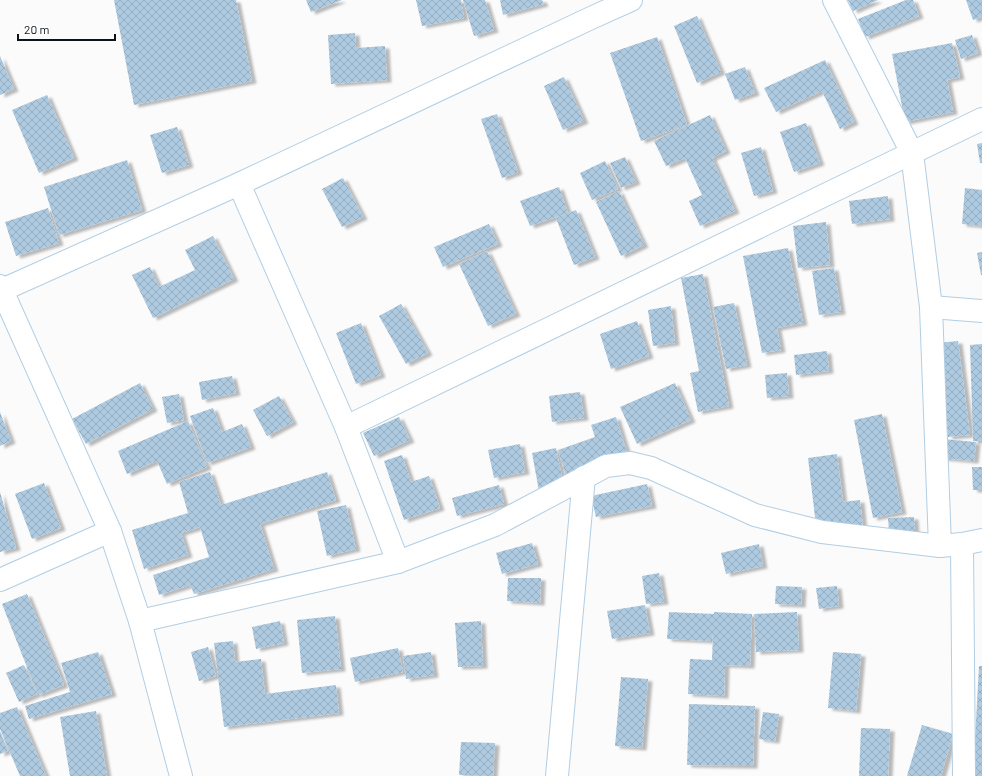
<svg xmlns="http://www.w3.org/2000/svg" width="982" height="776" viewBox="0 0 982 776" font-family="Barlow,sans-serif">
  <defs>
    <pattern id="building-cross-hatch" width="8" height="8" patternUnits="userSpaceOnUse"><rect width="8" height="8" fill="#aecae0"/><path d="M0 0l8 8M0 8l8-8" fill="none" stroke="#94adc0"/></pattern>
    <filter id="shadow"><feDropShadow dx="4.5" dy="2.5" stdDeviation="1" flood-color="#0004"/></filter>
  </defs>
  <rect width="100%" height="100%" fill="#fbfbfb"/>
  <g fill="url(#building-cross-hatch)" filter="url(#shadow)">
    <path d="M114,0H236L252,81L134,105Z"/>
    <path d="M306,0H342L311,12Z"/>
    <path d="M416,0H461L464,18L422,26Z"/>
    <path d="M463,0H485L494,30L474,36Z"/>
    <path d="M500,0H542L544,4L503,15Z"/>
    <path d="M848,0H878L853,11Z"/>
    <path d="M906,0H913L919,16L865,37L858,19Z"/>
    <path d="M966,0H982V17L973,20Z"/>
    <path d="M697,16L721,72L697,83L674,26Z"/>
    <path d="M355,33L356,48L385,46L387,80L331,84L328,35Z"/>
    <path d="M972,35L978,53L961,59L955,40Z"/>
    <path d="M657,37L687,125L641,141L610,53Z"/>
    <path d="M952,43L960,77L947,80L953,112L905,122L892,54Z"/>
    <path d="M0,56L14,89L0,95Z"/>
    <path d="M825,60L854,122L840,129L822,91L776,112L764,88Z"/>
    <path d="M745,67L755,93L735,100L725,74Z"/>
    <path d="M564,77L584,121L563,130L544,86Z"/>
    <path d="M47,95L74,158L39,173L12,110Z"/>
    <path d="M497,114L518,172L502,178L481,119Z"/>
    <path d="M710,115L726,151L712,158L735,211L700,226L689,201L702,195L685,158L666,166L654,141Z"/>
    <path d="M806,123L820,163L794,172L780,132Z"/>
    <path d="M177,127L189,165L162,173L150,135Z"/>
    <path d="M982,143V163H980L977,144Z"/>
    <path d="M761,147L773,191L754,196L741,153Z"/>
    <path d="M625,157L636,182L621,188L610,163Z"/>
    <path d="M127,160L142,210L59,235L44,187Z"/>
    <path d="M605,161L618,189L592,200L580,173Z"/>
    <path d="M343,178L363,217L342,227L322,189Z"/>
    <path d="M559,187L568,213L530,226L520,201Z"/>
    <path d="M965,188L982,190V226L962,224Z"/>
    <path d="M619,191L644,245L621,256L596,202Z"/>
    <path d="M888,196L890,219L852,224L849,201Z"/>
    <path d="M48,208L59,243L16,256L5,222Z"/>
    <path d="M576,210L595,257L574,265L556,218Z"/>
    <path d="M826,222L830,265L798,268L793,226Z"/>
    <path d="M489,224L498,244L443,267L434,247Z"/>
    <path d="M213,236L234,279L153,318L132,275L150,267L159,287L195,270L185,250Z"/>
    <path d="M788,248L803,323L777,328L781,350L762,353L743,256Z"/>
    <path d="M487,251L516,314L488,326L459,264Z"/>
    <path d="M982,252V275H981L977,253Z"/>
    <path d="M834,268L841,312L819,315L812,271Z"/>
    <path d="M703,274L729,406L698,412L690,373L699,371L681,278Z"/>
    <path d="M734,303L747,365L726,369L713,307Z"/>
    <path d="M401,304L428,353L406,364L379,316Z"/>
    <path d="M671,306L675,343L653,346L648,310Z"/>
    <path d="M637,321L649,356L611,369L600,334Z"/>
    <path d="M361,323L381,375L356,384L336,333Z"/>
    <path d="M958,341L970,435L948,437L937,343Z"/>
    <path d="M982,344V441H973L970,345Z"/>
    <path d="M827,351L829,371L796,375L794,355Z"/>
    <path d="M787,373L789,396L767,398L765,375Z"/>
    <path d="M232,376L236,393L202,400L199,382Z"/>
    <path d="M140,383L153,409L86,444L72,419Z"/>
    <path d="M675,383L691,420L637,444L620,407Z"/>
    <path d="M580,392L584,418L552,422L549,396Z"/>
    <path d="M179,394L184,420L167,423L162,397Z"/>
    <path d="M279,396L293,422L267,436L253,410Z"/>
    <path d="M213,408L222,432L242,424L251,447L207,463L190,416Z"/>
    <path d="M0,412L11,441L0,446Z"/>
    <path d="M882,414L902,512L873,518L854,420Z"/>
    <path d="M399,417L410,440L374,456L363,433Z"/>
    <path d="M616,417L628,456L566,476L558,450L595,437L591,425Z"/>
    <path d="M188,421L207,467L167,484L157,461L127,474L118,451Z"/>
    <path d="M943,439L976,442L974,461L941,458Z"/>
    <path d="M520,444L525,472L494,478L488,450Z"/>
    <path d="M556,448L564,486L539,491L532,453Z"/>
    <path d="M837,454L843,502L860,500L863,528L817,534L808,458Z"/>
    <path d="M402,455L411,482L429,476L440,508L404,520L384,461Z"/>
    <path d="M972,467H982V490H973Z"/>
    <path d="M210,472L221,505L327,472L336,500L260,524L274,569L194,594L190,585L159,595L153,575L209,557L200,527L181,533L188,555L144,569L132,530L188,513L179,482Z"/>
    <path d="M44,483L61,528L32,539L15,494Z"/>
    <path d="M647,484L652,506L596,517L591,496Z"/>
    <path d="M499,485L504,504L457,516L452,498Z"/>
    <path d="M0,492L16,548L0,552Z"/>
    <path d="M346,505L356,549L327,556L317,511Z"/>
    <path d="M914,517L915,531L889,532L888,518Z"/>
    <path d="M532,543L538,564L502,574L496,553Z"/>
    <path d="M759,544L763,566L726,574L721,553Z"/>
    <path d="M659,573L664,602L646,604L642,576Z"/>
    <path d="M508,578H541L540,603L507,601Z"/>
    <path d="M776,586L802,587L801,605L775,604Z"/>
    <path d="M837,586L839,606L819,609L816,588Z"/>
    <path d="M27,594L64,685L38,695L2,604Z"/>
    <path d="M645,605L650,633L612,639L607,611Z"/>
    <path d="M669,612L714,614V612L752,614L750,666L725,665L724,696L688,694L690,659L712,660L713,634L712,641L667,639Z"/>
    <path d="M797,612L799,650L756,652L754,614Z"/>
    <path d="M335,616L341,669L302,673L297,620Z"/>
    <path d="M280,621L284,643L256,649L252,627Z"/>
    <path d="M481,621L483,666L458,667L455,623Z"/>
    <path d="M233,641L235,662L261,659L265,694L336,685L339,713L224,727L214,643Z"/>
    <path d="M208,647L216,676L199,681L191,652Z"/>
    <path d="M398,648L403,672L355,682L350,658Z"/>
    <path d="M98,652L112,694L29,719L25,706L70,692L61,663Z"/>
    <path d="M431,652L434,675L406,679L403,656Z"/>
    <path d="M833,652L861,654L856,711L828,708Z"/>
    <path d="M24,665L37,694L19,702L6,673Z"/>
    <path d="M979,666H982V776H973Z"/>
    <path d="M621,677L648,679L642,748L615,746Z"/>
    <path d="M689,704L755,706L753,766L687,765Z"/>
    <path d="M17,707L46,776H20L0,729V713Z"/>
    <path d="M96,711L107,776H70L60,717Z"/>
    <path d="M763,712L779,714L775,741L759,739Z"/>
    <path d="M922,725L953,734L941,776H907Z"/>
    <path d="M861,728L890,729L888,776H859Z"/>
    <path d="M0,731L8,751L0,754Z"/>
    <path d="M461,742L495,743L493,776L459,775Z"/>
  </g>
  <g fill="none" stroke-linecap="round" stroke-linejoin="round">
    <defs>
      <g id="minor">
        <path d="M834,0L912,153L931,307L940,546"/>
        <path d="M239,184L346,427L398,562"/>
        <path d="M0,286L110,531L140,621L181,776"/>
        <path d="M0,291L239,184L591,18L631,0"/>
        <path d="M931,307L982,311"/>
        <path d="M346,427L982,119"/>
        <path d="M962,544L964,776"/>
        <path d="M0,580L110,531"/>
        <path d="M140,621L398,562L495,525L606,466L630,463L651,468L755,515L822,532L940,546L962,544L982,540"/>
        <path d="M557,776L584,477"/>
      </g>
    </defs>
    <use href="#minor" stroke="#b1cee4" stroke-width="24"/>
    <use href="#minor" stroke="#fff" stroke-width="22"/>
  </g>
  <path d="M18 34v6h97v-6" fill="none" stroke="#09141b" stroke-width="2"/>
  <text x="24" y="34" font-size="12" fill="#09141b" stroke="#ffffff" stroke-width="3" paint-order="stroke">20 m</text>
</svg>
